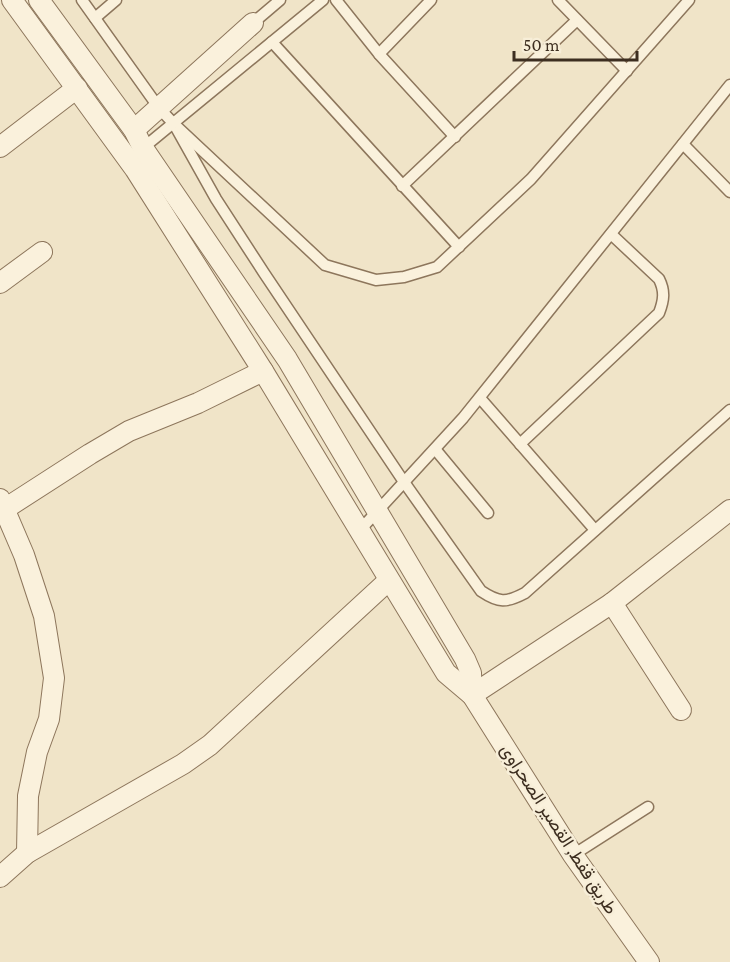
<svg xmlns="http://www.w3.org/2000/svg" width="730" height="962" viewBox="0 0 730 962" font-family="'Crimson Pro',Vazirmatn,serif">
  <rect width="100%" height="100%" fill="#f0e4c8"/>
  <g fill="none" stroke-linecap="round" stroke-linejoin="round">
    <defs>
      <g id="lane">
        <path d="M82,0L159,108L174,124L325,265L376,280L404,277L437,267L531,179L689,0"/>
        <path d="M336,0L379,54L455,137"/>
        <path d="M558,0L627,71"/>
        <path d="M95,18L116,0"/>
        <path d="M253,23L280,0"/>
        <path d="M272,42L459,247"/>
        <path d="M379,54L431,0"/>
        <path d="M174,124L216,199L264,273L404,482L481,591C499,603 506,603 525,593L730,410"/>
        <path d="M683,144L730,192"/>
        <path d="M143,148L323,0"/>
        <path d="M402,186L577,20"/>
        <path d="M480,398L595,530"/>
        <path d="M520,444L659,313C664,300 665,291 659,279L611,234"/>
        <path d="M435,449L488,513"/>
        <path d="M360,530L463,418L730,85"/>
        <path d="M573,855L648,807"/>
      </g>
      <g id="street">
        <path d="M12,0L135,169L263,371L446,673L472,695L573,855L649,962"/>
        <path d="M39,0L134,130L143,148L287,359L465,659L471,673L472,695"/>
        <path d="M134,130L253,23"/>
        <path d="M0,147L77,88"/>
        <path d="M0,283L42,252"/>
        <path d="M0,499L24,555L44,616L54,678L49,719L37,752L28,796L27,853"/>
        <path d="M0,512L90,454L129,431L198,403L263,371"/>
        <path d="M612,603L681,710"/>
        <path d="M472,695L612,603L730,510"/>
        <path d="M0,877L27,853L183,764L210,745L388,581"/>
      </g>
    </defs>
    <use href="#lane" stroke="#8d765c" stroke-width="13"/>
    <use href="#street" stroke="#8d765c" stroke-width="22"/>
    <use href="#lane" stroke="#faf1dc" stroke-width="10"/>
    <use href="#street" stroke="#faf1dc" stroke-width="20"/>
  </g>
  <g text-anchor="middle" stroke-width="5" stroke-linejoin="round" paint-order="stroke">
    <g font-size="18" fill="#3d2e20" stroke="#f7eed8">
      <text transform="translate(559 829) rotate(57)" y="6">طريق قفط, القصير الصحراوى</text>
    </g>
  </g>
  <path d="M514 51v9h123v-9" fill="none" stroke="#3d2e20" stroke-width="3"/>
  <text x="523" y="51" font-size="18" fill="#3d2e20" stroke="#f7eed8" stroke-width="4.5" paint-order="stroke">50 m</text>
</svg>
